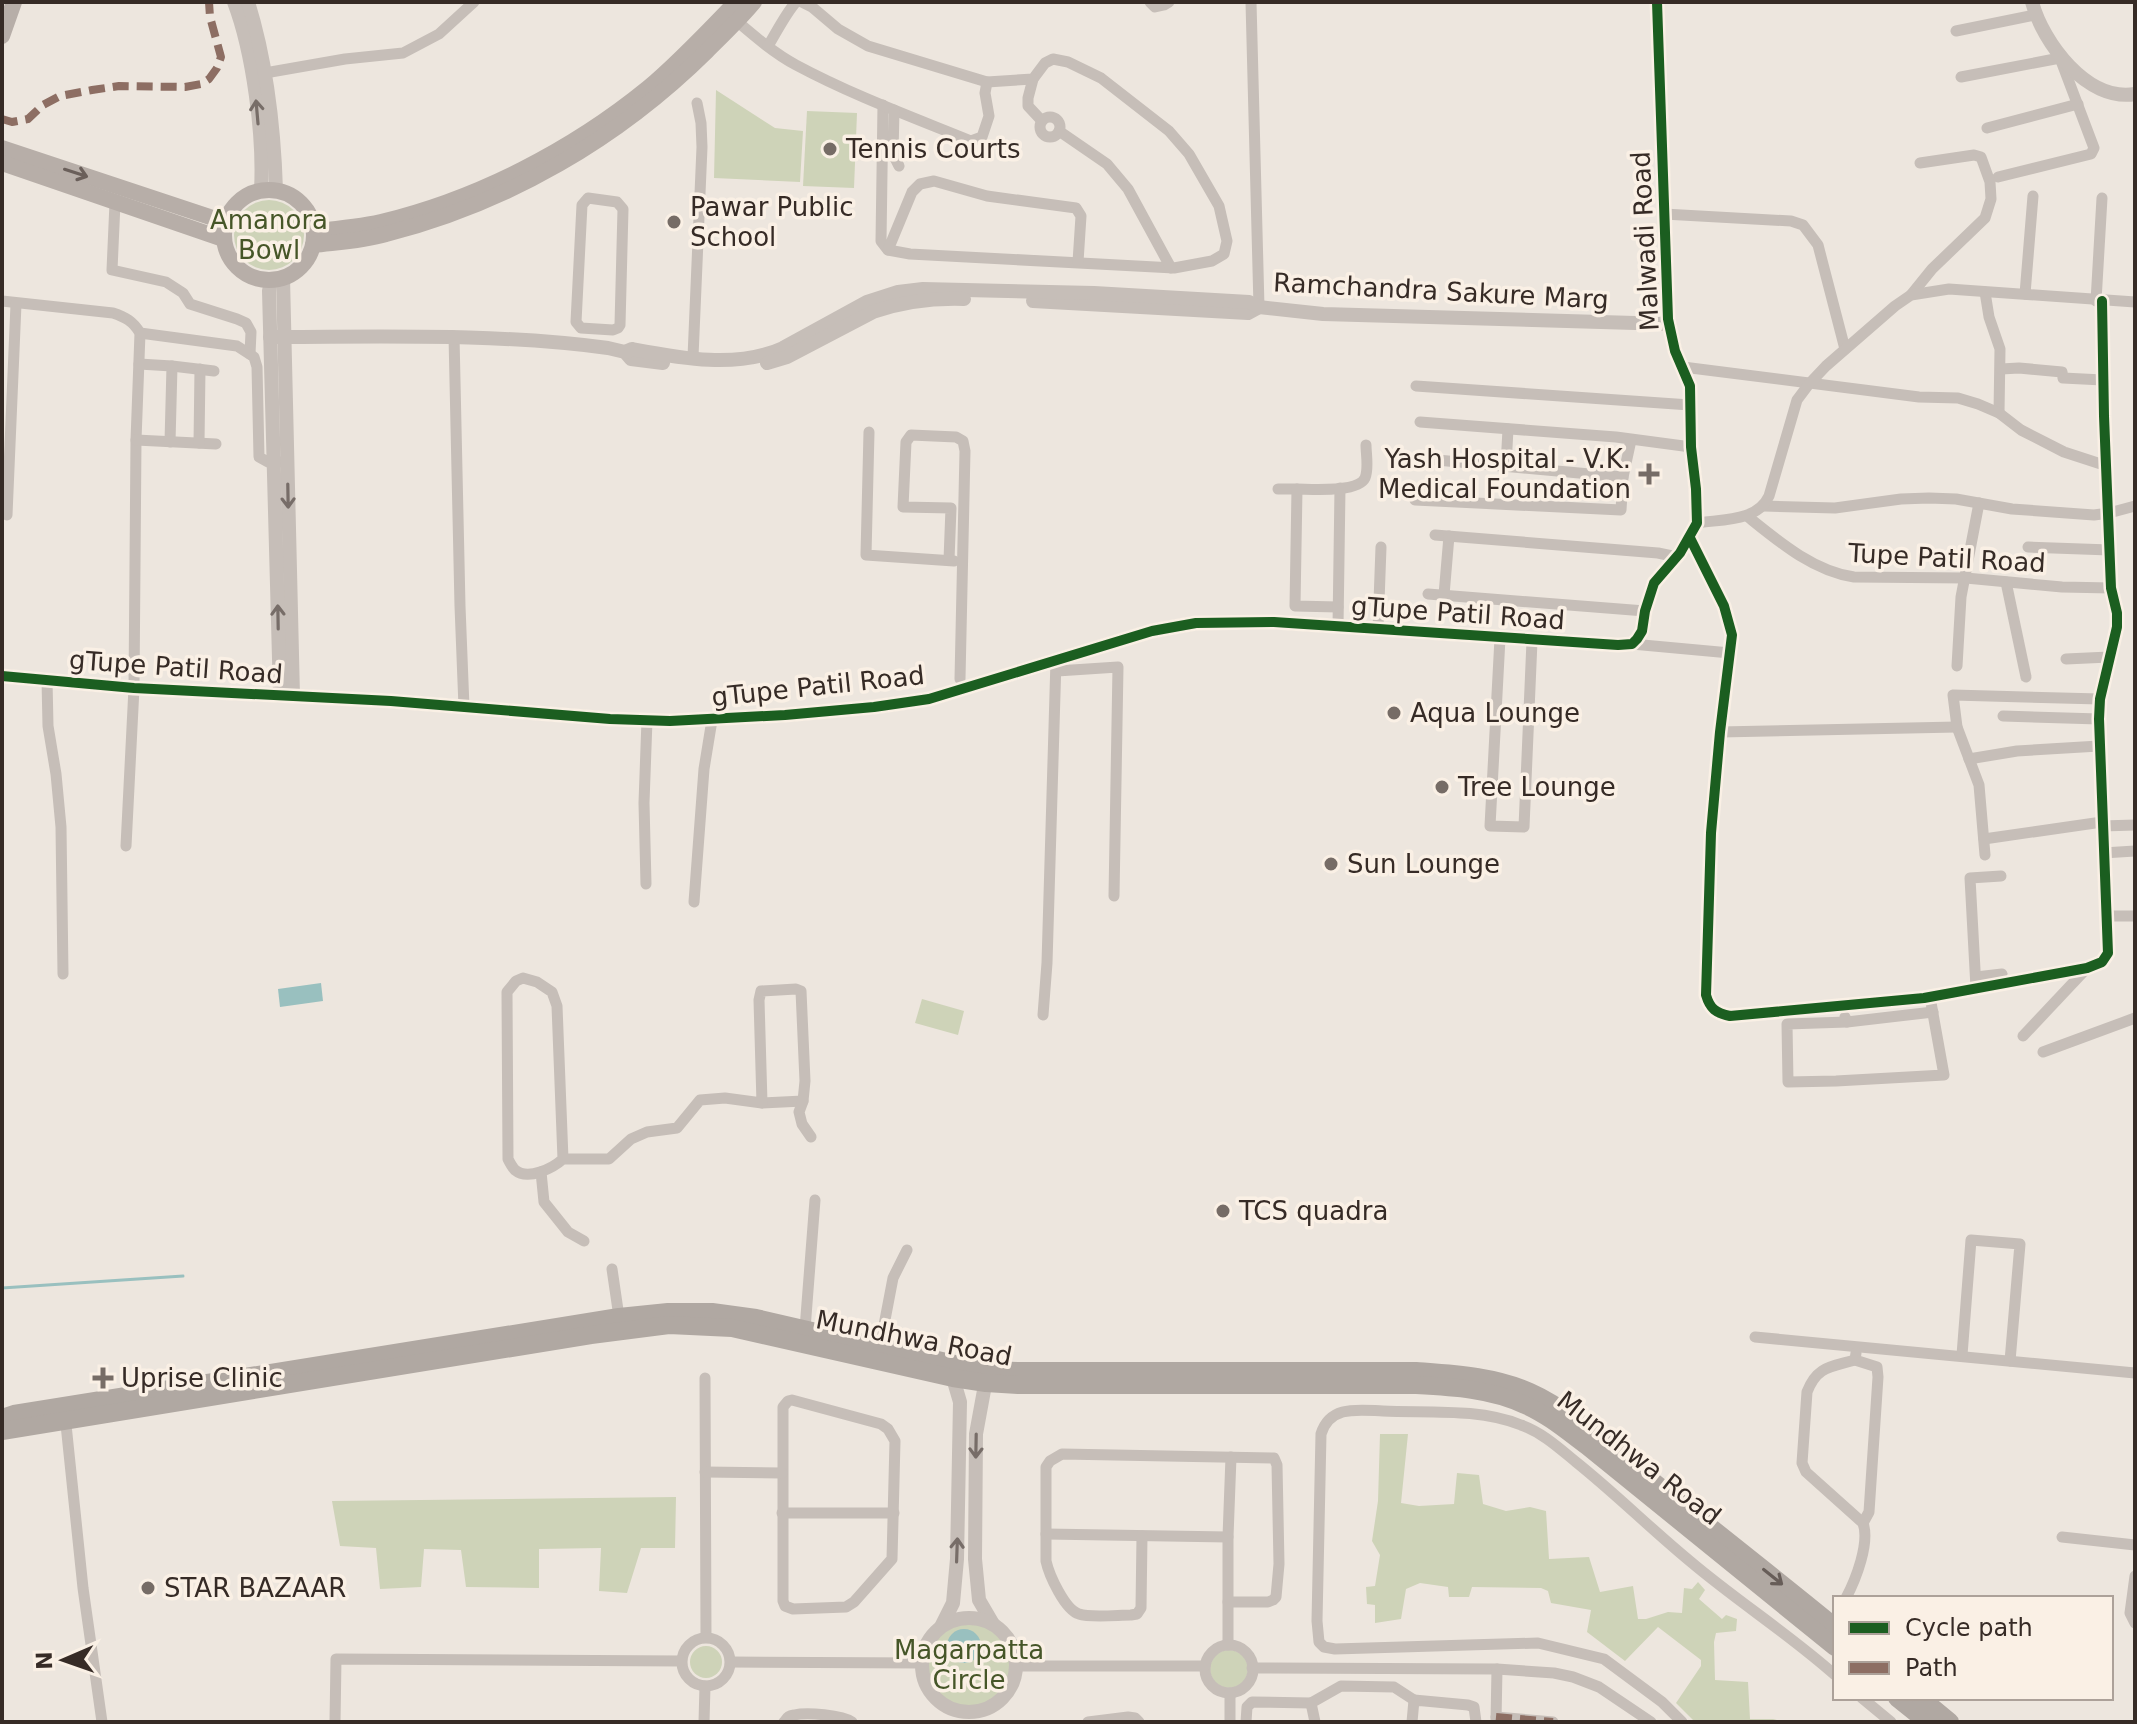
<svg xmlns="http://www.w3.org/2000/svg" width="2137" height="1724" viewBox="0 0 2137 1724" font-family="'DejaVu Sans',sans-serif">
  <rect width="100%" height="100%" fill="#ede6de"/>
  <g fill="#ced3b8">
    <path d="M716,90L775,128L803,131L800,182L714,178Z"/>
    <path d="M807,111L857,113L854,188L803,186Z"/>
    <circle cx="269" cy="235" r="35"/>
    <path d="M922,999L964,1011L958,1035L915,1023Z"/>
    <path d="M1380,1434H1408L1401,1503L1419,1506L1454,1504L1457,1473L1479,1475L1483,1504L1506,1511L1530,1507L1546,1511L1549,1559L1589,1557L1600,1592L1633,1586L1638,1619H1646L1668,1612L1682,1613L1684,1588L1692,1589L1698,1582L1705,1590L1699,1599L1722,1619L1726,1615L1737,1619L1736,1631L1716,1633L1714,1642L1715,1680L1748,1682L1750,1719H1773L1785,1722H1695L1676,1703L1701,1666V1660L1658,1627L1625,1661L1587,1632L1591,1610L1551,1603L1548,1591L1541,1588L1472,1587L1469,1597H1449L1448,1587L1420,1583L1406,1589L1401,1619L1375,1623V1605L1367,1604L1366,1587L1375,1586L1380,1555L1372,1541L1378,1501Z"/>
    <path d="M676,1497L675,1548H641L627,1593L599,1591L601,1548L539,1549V1588L466,1587L461,1550L424,1549L421,1587L380,1589L376,1548L340,1546L332,1501Z"/>
    <circle cx="969" cy="1665" r="41"/>
    <circle cx="706" cy="1662" r="16"/>
    <circle cx="1229" cy="1669" r="19"/>
  </g>
  <g fill="#99c0bf">
    <path d="M321,983L323,1001L280,1007L278,989Z"/>
    <circle cx="964" cy="1646" r="17"/>
  </g>
  <g fill="none" stroke-linecap="round" stroke-linejoin="round">
    <path stroke="#99c0bf" stroke-width="3" d="M2,1288L183,1276"/>
    <g stroke="#c6beb8" stroke-width="11">
      <path d="M802,2L812,7L838,29L868,46L987,82L1033,79L1045,63L1053,59L1068,62L1101,78L1169,131L1189,154L1219,206L1227,241L1224,254L1212,261L1174,268L910,254L888,250L881,241L883,105"/>
      <path d="M1150,2L1155,7L1164,5L1169,2"/>
      <path d="M1251,2L1259,307"/>
      <path d="M732,17C752,34 772,52 796,65C852,95 912,117 971,141L982,137L989,116L985,93L987,82"/>
      <path d="M1956,31L2035,15"/>
      <path d="M768,46C776,33 786,13 796,2"/>
      <path d="M265,73L345,59L403,53L439,34L474,2"/>
      <path d="M1961,77L2060,58L2094,148L2091,154L1998,177"/>
      <path d="M1033,79L1028,98V106L1042,121"/>
      <path d="M894,110L893,154L899,166"/>
      <circle cx="1050" cy="127" r="10"/>
      <path d="M1987,128L2078,104"/>
      <path d="M1059,131L1107,164L1128,189L1171,268"/>
      <path d="M588,198L617,202L623,209L620,325L618,328L613,330L581,328L576,322L582,205Z"/>
      <path d="M115,203L112,270L166,282L183,293L190,304L237,319L246,323L251,332L250,354"/>
      <path d="M1664,214L1791,221L1803,225L1818,245L1845,349"/>
      <path d="M888,250L912,192L920,184L934,181L987,196L1076,208L1081,216L1078,262"/>
      <path d="M1985,292L1989,317L2000,349L1999,413"/>
      <path d="M2025,294L2033,196"/>
      <path d="M1911,295L1932,269L1985,218L1991,199L1990,182L1981,157L1974,155L1920,163"/>
      <path d="M2,301L113,313C125,317 133,321 140,333L136,440L134,688L126,846"/>
      <path d="M2096,301L2102,198"/>
      <path d="M140,333L237,346L254,357L257,367L259,457L268,462H281"/>
      <path d="M454,336L460,606L464,707"/>
      <path d="M693,357L702,147L701,123L697,103"/>
      <path d="M139,364L172,366L170,442"/>
      <path d="M172,366L214,371"/>
      <path d="M1683,367L1919,397L1958,398L1978,404L1999,413L2021,430L2064,452L2107,466"/>
      <path d="M2001,369L2019,368L2062,372L2063,378L2103,380"/>
      <path d="M1416,386L1690,405"/>
      <path d="M1420,422L1616,437L1691,447"/>
      <path d="M869,432L866,555L954,561"/>
      <path d="M136,440L216,444"/>
      <path d="M199,443L200,369"/>
      <path d="M1415,458L1623,477L1631,440"/>
      <path d="M1506,466L1508,429"/>
      <path d="M1278,489H1297"/>
      <path d="M1415,500L1621,510L1623,477"/>
      <path d="M1764,506L1835,508L1901,499L1929,498L1956,499L2012,509L2094,515L2109,513L2135,506"/>
      <path d="M7,515L16,304"/>
      <path d="M1747,516C1778,541 1813,571 1854,577L1966,578L2062,587L2111,588"/>
      <path d="M1697,523C1722,519 1757,522 1769,496L1797,400L1809,384L1826,366L1895,306L1911,295L1949,289L2135,302"/>
      <path d="M1435,535L1658,553L1677,557"/>
      <path d="M1690,538L1724,606L1732,635L1720,732L1711,833L1706,995C1710,1009 1716,1013 1730,1016L1924,998L2087,968L2102,962L2108,953L2099,719L2100,699L2117,627V613L2111,588L2104,416L2102,301"/>
      <path d="M2028,547L2110,550"/>
      <path d="M949,560L951,508L903,507L906,442L911,435L956,437L963,441L965,451L960,679"/>
      <path d="M2006,582L2026,677"/>
      <path d="M1428,594L1645,611"/>
      <path d="M1444,595L1449,536"/>
      <path d="M1338,607L1295,606L1297,489C1311,489 1358,493 1365,478C1369,469 1366,454 1366,445"/>
      <path d="M1338,627L1340,488"/>
      <path d="M1378,629L1381,547"/>
      <path d="M1500,638L1490,826L1524,827L1532,641"/>
      <path d="M1632,644L1730,653"/>
      <path d="M2066,659L2109,657"/>
      <path d="M1957,666L1961,597L1979,503"/>
      <path d="M1057,671L1118,667L1114,896"/>
      <path d="M47,680L48,726L56,774L61,827L63,974"/>
      <path d="M2003,716L2099,719"/>
      <path d="M1720,732L1957,727"/>
      <path d="M1969,759L2017,751L2099,746"/>
      <path d="M2102,826L2135,825"/>
      <path d="M1984,839L2102,822"/>
      <path d="M2103,853L2135,851"/>
      <path d="M1985,855L1979,785L1957,727L1953,695L2100,699"/>
      <path d="M646,884L644,803L647,720"/>
      <path d="M694,902L704,769L712,720"/>
      <path d="M2107,916H2135"/>
      <path d="M1976,977L2002,974"/>
      <path d="M1976,988L1970,878L2001,876"/>
      <path d="M1043,1015L1047,963L1056,660"/>
      <path d="M1845,1017L1847,1022L1933,1012"/>
      <path d="M1847,1022L1787,1024L1788,1082L1836,1081L1944,1075L1930,997"/>
      <path d="M2023,1036L2087,968"/>
      <path d="M2043,1052L2135,1018"/>
      <path d="M762,1103L803,1101"/>
      <path d="M563,1159C553,1168 528,1181 515,1170C512,1167 510,1163 508,1159L507,992L516,981L523,978L537,982L552,992L557,1006L563,1159H609L631,1139L647,1132L677,1128L700,1100L725,1098L762,1103L759,1000L761,991L796,989L801,991L805,1081L803,1101L799,1112L802,1124L811,1137"/>
      <path d="M541,1172L544,1202L568,1232L584,1241"/>
      <path d="M612,1269L619,1317"/>
      <path d="M805,1329L815,1200"/>
      <path d="M1755,1337L2135,1373"/>
      <path d="M880,1346L893,1278L907,1250"/>
      <path d="M1856,1353L1855,1360L1877,1367L1878,1377L1869,1512L1863,1523"/>
      <path d="M1962,1355L1971,1240L2020,1244L2010,1361"/>
      <path d="M705,1378L706,1637"/>
      <path d="M792,1400L881,1424L888,1429L895,1441L892,1559L854,1602L846,1607L793,1609L785,1606L783,1601V1407L788,1401Z"/>
      <path d="M65,1415L83,1588L102,1722"/>
      <path d="M705,1472L782,1473"/>
      <path d="M782,1513H894"/>
      <path d="M1046,1534L1228,1537"/>
      <path d="M1142,1536L1141,1608L1137,1614L1131,1615C1118,1615 1090,1618 1079,1614C1065,1610 1049,1575 1046,1561V1467L1050,1461L1062,1454L1274,1458L1277,1465L1279,1564L1276,1597L1273,1600L1268,1602H1228"/>
      <path d="M2062,1537L2135,1545"/>
      <path d="M2135,1576L2130,1613L2135,1623"/>
      <path d="M1846,1598C1856,1579 1870,1543 1863,1523L1806,1472L1802,1463L1807,1392C1817,1366 1831,1367 1855,1360"/>
      <circle cx="706" cy="1662" r="24"/>
      <path d="M1228,1645V1537L1231,1457"/>
      <circle cx="1229" cy="1669" r="24"/>
      <path d="M731,1662L922,1663"/>
      <path d="M1015,1666H1205"/>
      <path d="M1252,1668L1497,1669L1554,1673L1573,1677L1599,1687L1651,1722"/>
      <path d="M1230,1693V1722"/>
      <path d="M1862,1698L1891,1722"/>
      <path d="M1496,1717L1553,1722"/>
      <path d="M1496,1721L1497,1669"/>
      <path d="M335,1722L336,1659L681,1661"/>
      <path d="M704,1722L705,1686"/>
      <path d="M784,1722C788,1717 788,1716 794,1715C807,1712 842,1715 852,1722"/>
      <path d="M1088,1722L1128,1717L1135,1718L1139,1722"/>
      <path d="M1246,1722L1247,1707L1252,1702L1311,1703"/>
      <path d="M1315,1722L1311,1703L1341,1686L1394,1687L1414,1700"/>
      <path d="M1412,1722L1414,1700L1468,1705L1474,1707L1476,1722"/>
      <path d="M1682,1722L1662,1702L1604,1659L1538,1643L1335,1649L1324,1647L1319,1642L1317,1621L1321,1434C1330,1405 1358,1410 1383,1411C1428,1413 1479,1408 1521,1425C1543,1433 1559,1448 1576,1462C1616,1494 1652,1530 1691,1562C1737,1601 1789,1634 1835,1675"/>
    </g>
    <g stroke="#c6beb8" stroke-width="14">
      <path d="M234,2C253,52 264,136 261,190"/>
      <path d="M248,2C267,63 274,126 276,190"/>
      <path d="M2032,2C2043,43 2087,102 2135,94"/>
      <path d="M283,278L293,696"/>
      <path d="M271,280L269,291L280,695"/>
      <path d="M1033,301L1248,313L1259,307"/>
      <path d="M270,337C383,337 496,333 608,348L625,352L631,359L663,363"/>
      <path d="M625,352L632,349C680,358 737,369 783,348L867,302L898,292L923,289L1094,293L1249,302L1259,307L1323,314L1669,324"/>
      <path d="M767,363L787,357L873,312C902,302 933,298 964,299"/>
      <path d="M2,676L134,688L391,701L610,719L670,721L785,715L874,707L929,699L1152,631L1196,623L1274,622L1618,645L1632,644L1637,639L1642,631L1645,611L1654,583L1680,553L1697,523L1696,489L1691,447L1690,386L1675,351L1668,319L1657,2"/>
      <path d="M987,1374L976,1434L975,1559L979,1600L993,1624"/>
      <circle cx="969" cy="1665" r="47"/>
      <path d="M942,1625L953,1603L957,1559L960,1402L953,1378L954,1369"/>
    </g>
    <g stroke="#b7aea8" stroke-width="16">
      <path d="M2,36L14,2"/>
      <path d="M2,148L225,222"/>
      <path d="M2,163L223,239"/>
      <circle cx="269" cy="235" r="45"/>
      <path d="M314,231C336,229 359,227 381,222C477,199 572,150 648,88C679,62 708,31 736,2"/>
      <path d="M313,245C337,242 362,241 386,234C508,203 618,139 707,51C723,35 740,19 754,2"/>
    </g>
    <g stroke="#b0a8a2" stroke-width="18">
      <path d="M2,1418L14,1414L619,1317L668,1312H712L756,1318L955,1364L987,1370L1018,1371H1416C1455,1374 1494,1376 1530,1392C1569,1409 1615,1451 1649,1478C1711,1528 1774,1577 1835,1627"/>
      <path d="M2,1431L591,1335L669,1325L732,1328L953,1378L986,1383L1018,1385H1416C1453,1387 1491,1389 1525,1405C1548,1415 1568,1432 1587,1446L1835,1647"/>
      <path d="M1897,1698L1927,1722"/>
      <path d="M1921,1698L1950,1722"/>
    </g>
    <g stroke="#8d6e63" stroke-width="8" stroke-dasharray="16 8" stroke-linecap="butt">
      <path d="M2,119L12,122L28,119L43,105L60,96L92,90L119,86L185,87L201,84L209,79L217,68L221,57L210,17L209,2"/>
      <path d="M1496,1717L1553,1722"/>
    </g>
    <defs>
      <g id="cycleway">
        <path d="M1690,538L1724,606L1732,635L1720,732L1711,833L1706,995C1710,1009 1716,1013 1730,1016L1924,998L2087,968L2102,962L2108,953L2099,719L2100,699L2117,627V613L2111,588L2104,416L2102,301"/>
        <path d="M2,676L134,688L391,701L610,719L670,721L785,715L874,707L929,699L1152,631L1196,623L1274,622L1618,645L1632,644L1637,639L1642,631L1645,611L1654,583L1680,553L1697,523L1696,489L1691,447L1690,386L1675,351L1668,319L1657,2"/>
      </g>
    </defs>
    <use href="#cycleway" stroke="#faf0e5" stroke-width="15"/>
    <use href="#cycleway" stroke="#1b5e20" stroke-width="10"/>
  </g>
  <defs><path id="oneway-shaft" d="M-6 0H5M1.5-3L5.5 0L1.5 3" fill="none" stroke-width="1.6" stroke-linecap="round" stroke-linejoin="round" transform="scale(2)"/></defs>
  <g stroke="#776d68">
    <use href="#oneway-shaft" transform="translate(257 112) rotate(-95)"/>
    <use href="#oneway-shaft" transform="translate(288 496) rotate(89)"/>
    <use href="#oneway-shaft" transform="translate(278 617) rotate(-91)"/>
    <use href="#oneway-shaft" transform="translate(976 1446) rotate(91)"/>
    <use href="#oneway-shaft" transform="translate(957 1550) rotate(-88)"/>
  </g>
  <use stroke="#6a5f5a" href="#oneway-shaft" transform="translate(76 173) rotate(18)"/>
  <use stroke="#675d58" href="#oneway-shaft" transform="translate(1773 1577) rotate(39)"/>
  <g fill="#766c66" stroke="#faf0e5" stroke-width="3">
    <circle cx="830" cy="149" r="8"/>
    <circle cx="674" cy="222" r="8"/>
    <path d="M1645 462h8v8h8v8h-8v8h-8v-8h-8v-8h8z"/>
    <circle cx="1394" cy="713" r="8"/>
    <circle cx="1442" cy="787" r="8"/>
    <circle cx="1331" cy="864" r="8"/>
    <circle cx="1223" cy="1211" r="8"/>
    <path d="M99 1366h8v8h8v8h-8v8h-8v-8h-8v-8h8z"/>
    <circle cx="148" cy="1588" r="8"/>
  </g>
  <g text-anchor="middle" stroke-width="7" stroke-linejoin="round" paint-order="stroke">
    <g font-size="26" fill="#362b26" stroke="#faf0e5" text-anchor="start">
      <text x="846" y="158">Tennis Courts</text>
      <text x="690" y="216">Pawar Public<tspan x="690" dy="30">School</tspan></text>
      <text x="1631" y="468" text-anchor="end">Yash Hospital - V.K.<tspan x="1631" dy="30">Medical Foundation</tspan></text>
      <text x="1410" y="722">Aqua Lounge</text>
      <text x="1458" y="796">Tree Lounge</text>
      <text x="1347" y="873">Sun Lounge</text>
      <text x="1239" y="1220">TCS quadra</text>
      <text x="121" y="1387">Uprise Clinic</text>
      <text x="164" y="1597">STAR BAZAAR</text>
    </g>
    <g font-size="26" fill="#465628" stroke="#faf0e5">
      <text x="269" y="229">Amanora<tspan x="269" dy="30">Bowl</tspan></text>
      <text x="969" y="1659">Magarpatta<tspan x="969" dy="30">Circle</tspan></text>
    </g>
    <g font-size="26" fill="#362b26" stroke="#faf0e5">
      <text transform="translate(1645 241) rotate(-93)" y="9">Malwadi Road</text>
      <text transform="translate(1441 291) rotate(3)" y="9">Ramchandra Sakure Marg</text>
      <text transform="translate(1947 558) rotate(3)" y="9">Tupe Patil Road</text>
      <text transform="translate(1458 613) rotate(4)" y="9">gTupe Patil Road</text>
      <text transform="translate(176 667) rotate(4)" y="9">gTupe Patil Road</text>
      <text transform="translate(818 686) rotate(-6)" y="9">gTupe Patil Road</text>
      <text transform="translate(914 1338) rotate(11)" y="9">Mundhwa Road</text>
      <text transform="translate(1639 1458) rotate(38)" y="9">Mundhwa Road</text>
    </g>
  </g>
  <rect width="2137" height="1724" fill="none" stroke="#362b26" stroke-width="8"/>
  <rect x="1833" y="1596" width="280" height="104" fill="#faf0e5" stroke="#aca199" stroke-width="2"/>
  <rect x="1849" y="1622" width="40" height="12" fill="#1b5e20" stroke="#aca199" stroke-width="2"/>
  <text x="1905" y="1636" font-size="24" fill="#362b26">Cycle path</text>
  <rect x="1849" y="1662" width="40" height="12" fill="#8d6e63" stroke="#aca199" stroke-width="2"/>
  <text x="1905" y="1676" font-size="24" fill="#362b26">Path</text>
  <g transform="translate(64 1660) rotate(268)" stroke="#faf0e5" stroke-width="6" paint-order="stroke">
  <path d="M0-6L14 30L0 20L-14 30Z" fill="#362b26"/>
  <text y="-12" font-size="22" font-weight="bold" text-anchor="middle" fill="#362b26">N</text>
  </g>
</svg>
